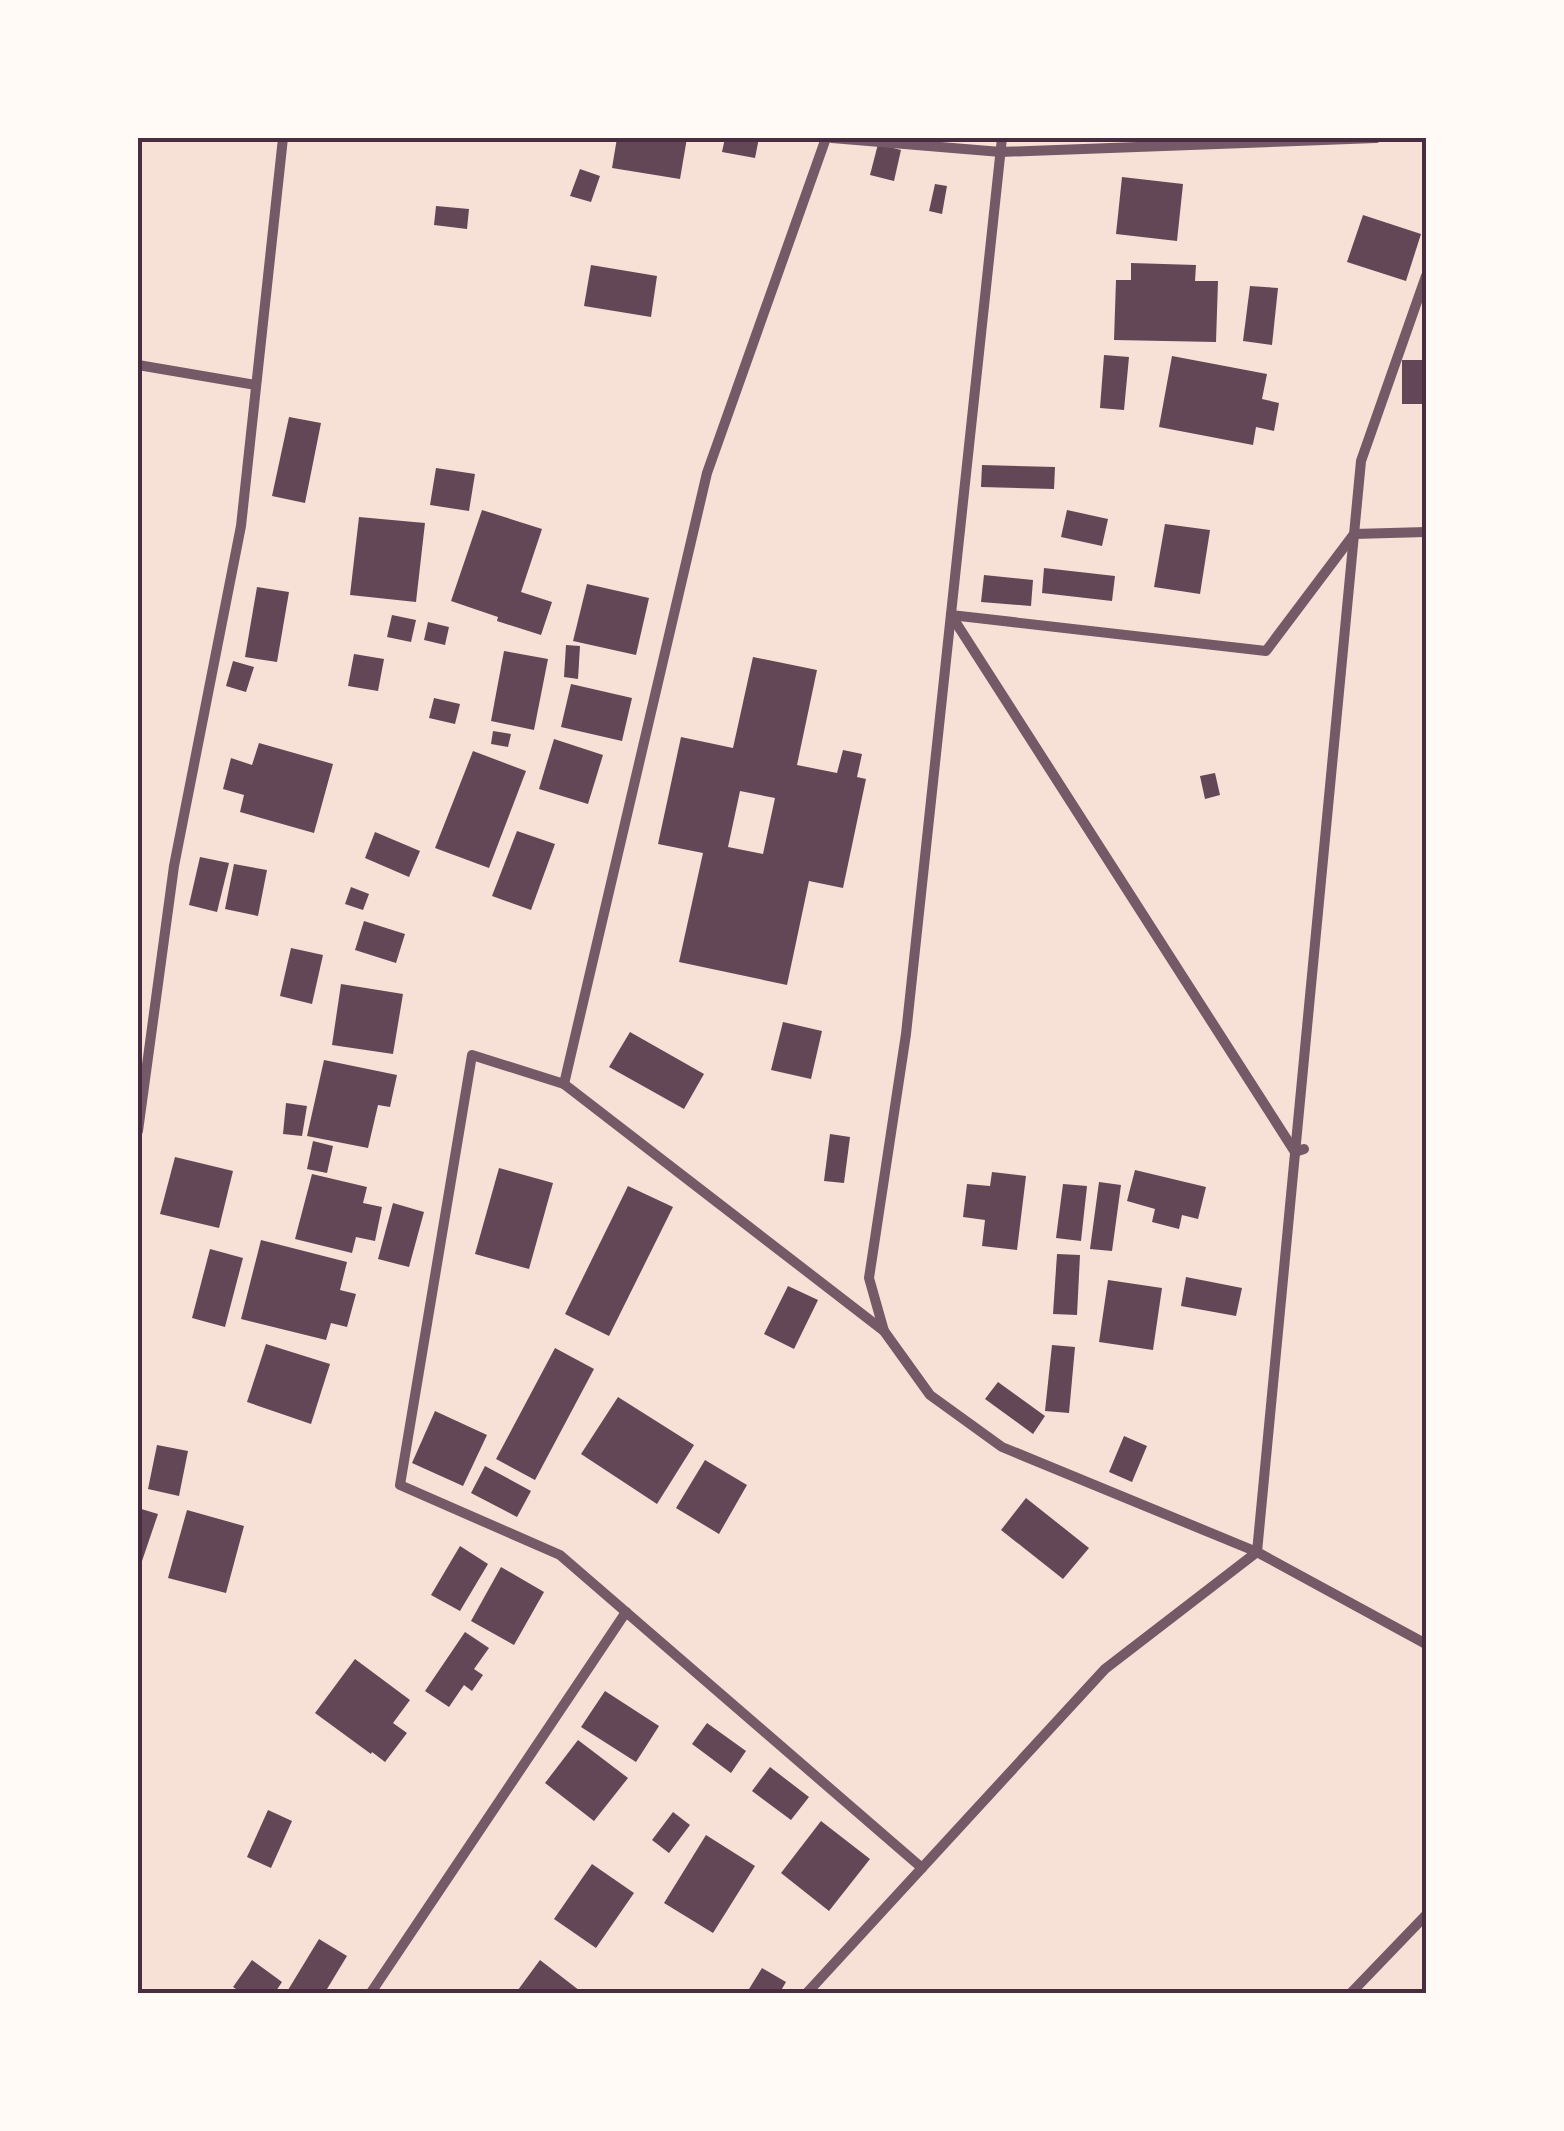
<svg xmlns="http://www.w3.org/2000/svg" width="1564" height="2131" viewBox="0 0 1564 2131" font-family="'Golos Text',sans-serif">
  <rect width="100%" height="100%" fill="#f7e1d7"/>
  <g fill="#644757" fill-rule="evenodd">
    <path d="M617,138H687L680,179L612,168Z"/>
    <path d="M725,138H759L755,158L722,152Z"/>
    <path d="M878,144L901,150L894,181L870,175Z"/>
    <path d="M580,169L600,176L591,202L570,196Z"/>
    <path d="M1122,177L1183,184L1177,241L1116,234Z"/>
    <path d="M935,184L947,186L942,214L929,211Z"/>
    <path d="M436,206L469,209L467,229L434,225Z"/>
    <path d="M1363,215L1421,234L1406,281L1347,262Z"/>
    <path d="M1131,263L1196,265L1195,281H1218L1216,342L1114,340L1116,280H1131Z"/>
    <path d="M591,265L657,276L651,317L584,306Z"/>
    <path d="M1250,286L1278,288L1272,345L1243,341Z"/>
    <path d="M1104,355L1129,357L1124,410L1100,408Z"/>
    <path d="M1172,356L1267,374L1262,399L1279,403L1274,431L1256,427L1253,445L1159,427Z"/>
    <rect x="1402" y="360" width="24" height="44"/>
    <path d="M289,417L321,423L305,503L272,496Z"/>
    <path d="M982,465L1055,467L1054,489L981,487Z"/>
    <path d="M436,468L475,474L469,511L430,505Z"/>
    <path d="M482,510L542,529L521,592L552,602L541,635L497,621L498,617L451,601Z"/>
    <path d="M1067,510L1108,519L1102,546L1061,537Z"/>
    <path d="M359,517L425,523L416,602L350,595Z"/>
    <path d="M1165,524L1210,530L1200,594L1154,587Z"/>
    <path d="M1044,568L1115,576L1112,601L1042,593Z"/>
    <path d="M984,575L1033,580L1031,606L981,602Z"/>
    <path d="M587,584L649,598L636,655L573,641Z"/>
    <path d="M257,587L289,592L277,662L245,657Z"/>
    <path d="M392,615L416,620L411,642L387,637Z"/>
    <path d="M428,622L449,627L445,645L424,640Z"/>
    <path d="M566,645L580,646L578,679L564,677Z"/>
    <path d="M504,651L548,659L534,730L491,721Z"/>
    <path d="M354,654L384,659L378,691L348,686Z"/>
    <path d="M753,657L817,670L797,765L837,773L843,750L862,754L857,777L866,779L843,888L809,881L787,985L679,962L703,853L658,844L681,737L733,748ZM740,791L775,798L763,854L728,847Z"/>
    <path d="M233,661L254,667L246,692L226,686Z"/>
    <path d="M571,684L632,698L622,741L561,727Z"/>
    <path d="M434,698L460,704L455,724L429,718Z"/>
    <path d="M493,731L511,734L508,747L491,744Z"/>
    <path d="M554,739L603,755L588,804L539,789Z"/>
    <path d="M259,743L333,764L314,833L240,812L244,795L223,789L231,758L252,765Z"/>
    <path d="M473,751L526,771L489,868L435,848Z"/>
    <path d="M1215,773L1220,795L1205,799L1200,776Z"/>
    <path d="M517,831L555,844L531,910L492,896Z"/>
    <path d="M375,832L420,851L409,877L365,858Z"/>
    <path d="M200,857L229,863L217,912L189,905Z"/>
    <path d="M234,864L267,870L258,916L225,909Z"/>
    <path d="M351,887L369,894L363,910L345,904Z"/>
    <path d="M364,921L405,934L396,963L355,950Z"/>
    <path d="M291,948L323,955L312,1004L280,996Z"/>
    <path d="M341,984L403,994L393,1054L332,1045Z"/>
    <path d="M783,1022L822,1031L811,1079L771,1070Z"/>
    <path d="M630,1032L704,1074L684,1109L609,1067Z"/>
    <path d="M324,1060L397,1075L390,1107L378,1105L368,1148L307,1136Z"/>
    <path d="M286,1103L307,1106L302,1136L283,1134Z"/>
    <path d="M830,1134L850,1137L844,1183L824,1181Z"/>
    <path d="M313,1141L333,1146L327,1173L307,1169Z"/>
    <path d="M175,1157L233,1171L219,1228L160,1214Z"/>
    <path d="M499,1168L553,1183L529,1269L475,1254Z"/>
    <path d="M1135,1170L1206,1187L1198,1219L1182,1215L1179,1229L1152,1222L1155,1209L1127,1201Z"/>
    <path d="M992,1172L1026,1176L1017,1250L982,1246L985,1220L963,1217L967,1184L990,1186Z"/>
    <path d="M312,1174L367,1187L363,1203L382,1207L375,1241L356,1237L352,1253L295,1239Z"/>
    <path d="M1099,1182L1121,1185L1112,1251L1090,1249Z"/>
    <path d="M1063,1184L1087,1186L1081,1241L1056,1238Z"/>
    <path d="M628,1186L673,1207L609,1336L565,1314Z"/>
    <path d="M393,1203L424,1212L409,1267L378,1259Z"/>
    <path d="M261,1240L347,1262L340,1290L356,1294L347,1327L331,1323L326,1340L241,1319Z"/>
    <path d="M210,1249L243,1258L225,1327L192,1318Z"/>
    <path d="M1057,1254L1080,1255L1077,1315L1053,1314Z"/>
    <path d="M1186,1277L1242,1288L1236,1316L1181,1306Z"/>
    <path d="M1108,1280L1162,1288L1153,1350L1099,1342Z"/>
    <path d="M788,1286L818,1300L794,1349L764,1334Z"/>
    <path d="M266,1344L330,1364L311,1424L247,1402Z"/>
    <path d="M1052,1345L1075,1347L1069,1413L1045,1411Z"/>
    <path d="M555,1348L594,1369L535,1480L496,1459Z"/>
    <path d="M998,1382L1045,1416L1033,1434L985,1399Z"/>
    <path d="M618,1397L694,1445L657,1504L581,1454Z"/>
    <path d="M435,1411L487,1435L463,1486L412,1463Z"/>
    <path d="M1124,1436L1147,1446L1132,1482L1109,1472Z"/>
    <path d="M157,1445L188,1451L179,1496L148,1489Z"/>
    <path d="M705,1460L747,1485L719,1534L676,1508Z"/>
    <path d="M485,1466L531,1491L517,1517L471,1493Z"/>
    <path d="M1026,1498L1089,1548L1063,1579L1001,1530Z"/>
    <path d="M138,1508L158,1514L142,1561L138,1559Z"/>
    <path d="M187,1510L244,1526L226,1593L168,1578Z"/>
    <path d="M460,1546L488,1564L460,1611L431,1595Z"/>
    <path d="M501,1567L544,1592L514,1645L471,1621Z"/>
    <path d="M465,1632L489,1648L474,1669L483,1675L472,1691L464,1685L449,1707L425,1691Z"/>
    <path d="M355,1659L410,1700L393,1723L407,1733L385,1762L372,1752L371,1754L315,1713Z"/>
    <path d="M605,1691L659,1726L636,1762L581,1727Z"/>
    <path d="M707,1723L746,1751L731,1773L692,1744Z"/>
    <path d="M578,1740L628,1778L594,1821L545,1783Z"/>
    <path d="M770,1767L809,1797L791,1820L752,1791Z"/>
    <path d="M268,1810L292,1821L271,1868L247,1857Z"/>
    <path d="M673,1812L690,1825L669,1853L652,1840Z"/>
    <path d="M821,1821L870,1859L829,1911L781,1873Z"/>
    <path d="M706,1835L755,1866L713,1933L664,1903Z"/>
    <path d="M592,1864L634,1893L596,1948L554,1919Z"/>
    <path d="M319,1939L347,1956L324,1994H294L288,1990Z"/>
    <path d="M252,1960L282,1982L274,1994H243L233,1987Z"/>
    <path d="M540,1960L584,1994H515Z"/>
    <path d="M762,1968L786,1982L779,1994H757L749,1989Z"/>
  </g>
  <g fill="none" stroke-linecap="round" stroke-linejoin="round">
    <g stroke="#755966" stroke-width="10">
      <path d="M826,138L707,473L564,1084L884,1331"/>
      <path d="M832,138L1001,152L1376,138"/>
      <path d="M1426,276L1361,461L1257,1552L1426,1644"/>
      <path d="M138,365L256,385"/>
      <path d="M564,1084L472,1055L400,1485L560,1555L922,1868"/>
      <path d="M138,1131L174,866L241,526L283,138"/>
      <path d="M1304,1149L1295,1152L951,615L1266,651L1354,534L1426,532"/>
      <path d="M370,1994L626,1612"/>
      <path d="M806,1994L1105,1669L1257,1552L1002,1447L930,1395L884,1331L869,1278L906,1034L1002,138"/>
      <path d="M1350,1994L1426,1915"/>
    </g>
  </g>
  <rect width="1564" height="2131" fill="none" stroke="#fffaf5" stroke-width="280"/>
  <rect x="140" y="140" width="1284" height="1851" fill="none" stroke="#4a2c40" stroke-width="4"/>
</svg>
